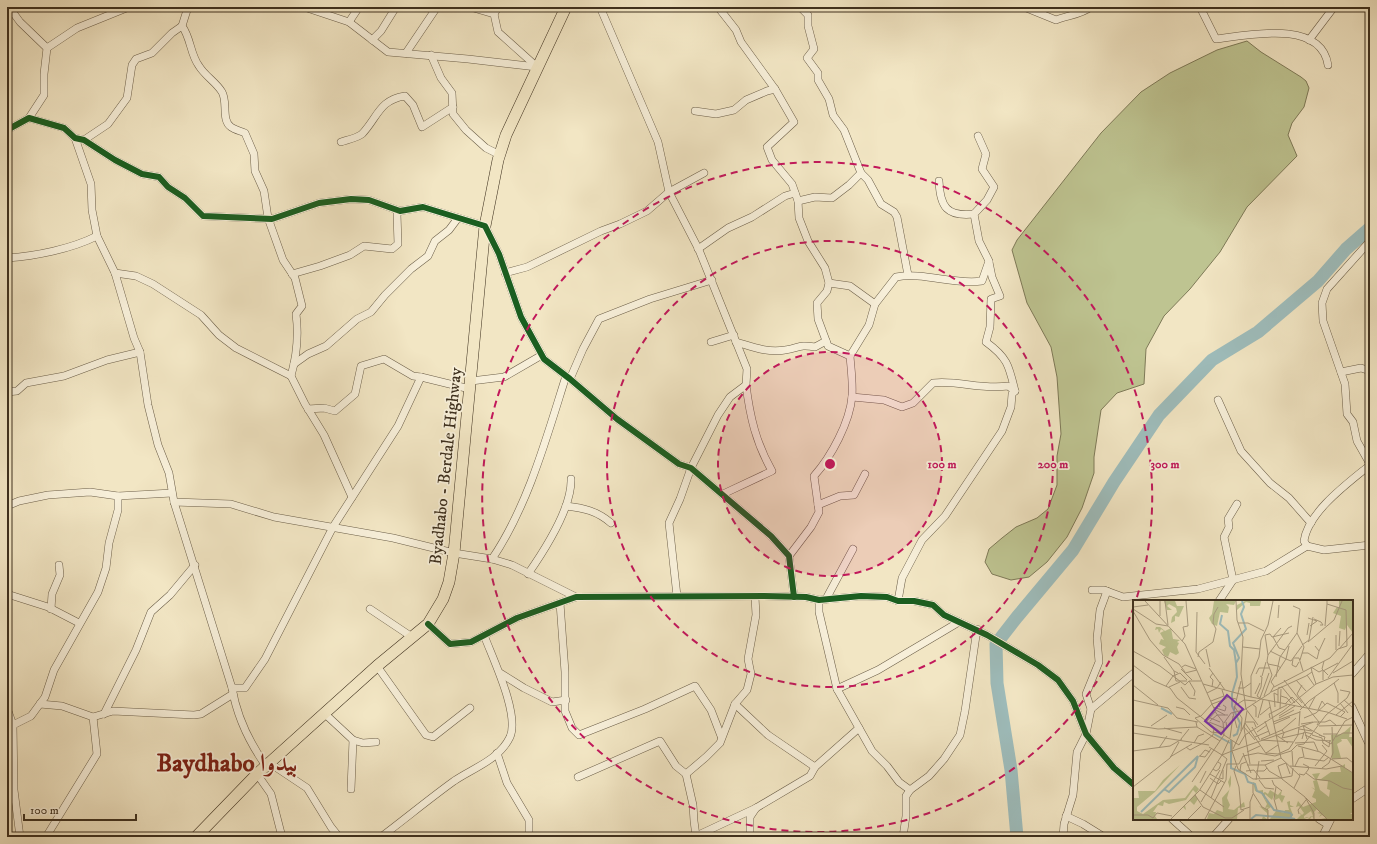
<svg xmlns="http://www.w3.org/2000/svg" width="1377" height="844" viewBox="0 0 1377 844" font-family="'IM FELL DW Pica',Amiri,serif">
  <rect width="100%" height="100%" fill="#f2e6c4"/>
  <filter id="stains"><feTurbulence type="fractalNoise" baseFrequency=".005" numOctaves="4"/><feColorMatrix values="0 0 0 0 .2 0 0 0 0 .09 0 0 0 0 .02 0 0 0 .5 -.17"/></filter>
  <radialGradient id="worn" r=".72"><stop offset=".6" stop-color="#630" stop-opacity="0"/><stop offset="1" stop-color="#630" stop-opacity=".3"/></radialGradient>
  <path fill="#bec491" stroke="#7e7a58" d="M1247,41L1261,52L1301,77L1306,81L1309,88L1304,107L1292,123L1288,135L1297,156L1247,207L1220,252L1190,289L1164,316L1146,349L1144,384L1117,393L1101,410L1094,457V473L1082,508L1067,537L1047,562L1029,577L1011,580L992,574L985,562L989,549L1002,538L1016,527L1037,518L1048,509L1057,485V456L1061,434L1057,377L1051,347L1027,303L1012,250L1017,240L1101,133L1141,92L1170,73L1217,50Z"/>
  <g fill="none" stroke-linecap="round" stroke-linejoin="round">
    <path stroke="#9ebdbc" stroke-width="13" d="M1017,837L1011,770L997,683L996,644L1017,617L1073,550L1114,482L1159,415L1212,360L1258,332L1318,281L1346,249L1370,228"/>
    <defs>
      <g id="street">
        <path d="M9,7L20,22L47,48L44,74V95L29,118"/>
        <path d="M188,7L182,26C191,38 190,54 199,66C205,76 216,82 222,92C228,102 221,120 231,127C235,130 241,131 245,133L254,154L255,171L264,191L268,218L283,260L295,278L302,306L296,314C299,337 297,355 291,376"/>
        <path d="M304,7L349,22L388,52L468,59L537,67"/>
        <path d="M470,7L494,14L498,32L536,66"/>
        <path d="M600,7L658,142L669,192L699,250L747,369L746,385L730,397L718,415L691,468L680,499L669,523L677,596"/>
        <path d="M718,7L736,30L741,42L775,89L794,122L767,147L772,160L792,184L798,201L799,218L808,241L825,268L829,283L827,291L817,303L818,319L828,346L850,356L869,325L875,304L896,277C924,272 953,285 982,281L989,261L979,241L974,214L987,200L994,187L982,169L986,154L978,136"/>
        <path d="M1024,7L1056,20C1069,15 1080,15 1091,7"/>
        <path d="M1196,7L1201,9L1216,39C1248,35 1321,19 1328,65"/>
        <path d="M494,14L498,7"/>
        <path d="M349,22L359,7"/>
        <path d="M372,40L381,31L396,7"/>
        <path d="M1309,40L1334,7"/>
        <path d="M47,48L77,28L129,7"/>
        <path d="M406,53L437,7"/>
        <path d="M431,55L441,78L452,93L453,114L466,130L486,148L500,155"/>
        <path d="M695,111L716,114L734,110L746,100L767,91L775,89"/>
        <path d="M7,130L29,118L64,128L75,138L84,140L115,160L142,174L159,177L168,187L185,198L203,216L272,219L319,203L351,199L369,200L400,211L423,207L485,226L499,254L521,317L544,359L570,379L617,419L679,464L691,468L771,536L789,556L794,597"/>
        <path d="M75,138L91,184L92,210L97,236L115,273L134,338L140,352L148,405L158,445L169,473L174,502L232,688C237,717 249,742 266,766H274L307,788L331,827L339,837"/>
        <path d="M84,140L108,124L127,98L132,65L136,59L152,53L172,33L182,26"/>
        <path d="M341,142C347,140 357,138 362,134C378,117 379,100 405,96L413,105L422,127L453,107"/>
        <path d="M861,173L868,180L881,204L894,212L897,217L908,275"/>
        <path d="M939,181C940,207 947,217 974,214"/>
        <path d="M798,201L815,197L832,198L849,185L861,173L844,130L833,115L829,99L818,80V73L807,58L814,49L808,26V15L800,7"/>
        <path d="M1370,241L1327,289L1322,303L1323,321L1345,384L1347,414L1353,422L1357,441L1370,464"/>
        <path d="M698,249L728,228L752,217L785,196L795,193"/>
        <path d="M7,258C36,256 71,249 97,236"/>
        <path d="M989,262L992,277L1000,296L991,299L990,327L986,342C1008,358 1009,366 1015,391"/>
        <path d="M115,273L136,276L153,284L201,315L219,335L236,348L291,376L305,404L324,435L352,497"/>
        <path d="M505,273L527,267L601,231L620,224L647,211L669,192L704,173"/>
        <path d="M292,274L320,266L350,255L364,246L392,249L398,244L397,214L400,211"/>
        <path d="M829,283L850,286L875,304"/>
        <path d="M711,342L734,335"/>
        <path d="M736,342C753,347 767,353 785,350C799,348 799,344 815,347L826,341"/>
        <path d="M294,364L308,354L326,346L357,319L371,312L385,295L411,269L428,256L435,241L449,230L458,218"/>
        <path d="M1341,372L1361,368L1370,371"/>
        <path d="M570,379L583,349L599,319L650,299L712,280"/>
        <path d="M471,381L504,377L542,355"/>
        <path d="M7,392L17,391L26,383L64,376L107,360L140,352"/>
        <path d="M852,397L884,400L902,407L913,403L933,383C958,380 982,390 1008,386L1015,391L1012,394L1011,407L1002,431L945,516L922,540L902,578L898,601"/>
        <path d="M1218,400L1241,451L1270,483L1289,498L1311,523"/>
        <path d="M308,409L324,408L335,411L355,394L361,366L384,359L413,376L421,377"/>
        <path d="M1370,465C1348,483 1308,512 1304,541L1307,546L1324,550L1370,545"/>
        <path d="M723,494L772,471C756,443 750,417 746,385"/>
        <path d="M174,502L231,504L274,517L393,538L454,553L492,559L512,565L576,597"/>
        <path d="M818,505L840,496L854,495L865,474"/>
        <path d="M7,506L19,501L48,495L90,492L118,496L172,493"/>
        <path d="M566,506C584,508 597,511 611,523"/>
        <path d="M789,556L811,527L819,512L814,476C831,457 850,422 852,396C853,383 851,369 850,356"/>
        <path d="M492,559C528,506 547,436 566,376"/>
        <path d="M528,574C544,551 572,507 571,479"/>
        <path d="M1092,590H1104L1123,597L1198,589L1266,571L1307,546"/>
        <path d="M7,594L48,607L79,623"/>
        <path d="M826,599L853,549"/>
        <path d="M819,600V612L837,689L872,751L887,766L899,782L910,790"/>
        <path d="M1219,601L1233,580L1224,537L1229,527L1228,519L1237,504"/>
        <path d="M560,603L565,672V711L572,728L579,735L645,709L695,686L711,710L721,736"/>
        <path d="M51,609L52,594L60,575L59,565"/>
        <path d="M370,609L412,637"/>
        <path d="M428,624L450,644L471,642L517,618L576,597L764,596L806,597L819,600L861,596L887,597L898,601H914L933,605L944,615L987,635L1038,665L1058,680L1073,701L1086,734L1114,768L1134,785"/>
        <path d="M377,666L426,735L433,737L470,708"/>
        <path d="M500,673L524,688L552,702L566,700"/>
        <path d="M1352,674L1370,653"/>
        <path d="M232,688H245L265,659L333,527L398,426L421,377L470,389"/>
        <path d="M837,689L878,670L959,622"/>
        <path d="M40,704L62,706L93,717L113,711L194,715L201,714L233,694"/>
        <path d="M735,704L768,735L815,767"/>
        <path d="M1352,707L1368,742"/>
        <path d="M7,708L13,725L14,790L20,837"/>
        <path d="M1091,709L1086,694L1099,662L1097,638L1100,610L1107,591"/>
        <path d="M324,713L353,740L351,789"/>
        <path d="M104,714L136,650L151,612L170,595L195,565"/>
        <path d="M13,725L31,716L45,697L54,670L98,592L106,568L109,543L118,510V496"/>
        <path d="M353,740L363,743L376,742"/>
        <path d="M497,753L507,783L529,820V837"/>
        <path d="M257,774L271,794L282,837"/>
        <path d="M686,774L706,757L720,743L735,704L747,690L751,674L748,659L756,615L755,597"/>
        <path d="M7,777L13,788"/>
        <path d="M578,777L660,741L676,766L686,774L693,805L694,821L696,836"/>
        <path d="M1352,799L1370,787"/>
        <path d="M1066,816L1083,824L1104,837"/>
        <path d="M1172,819L1192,837"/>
        <path d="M1319,819L1327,824"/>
        <path d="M46,837L97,754L93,717"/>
        <path d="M381,837C405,819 429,799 454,781C473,768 499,760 510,737C520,714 492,657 484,635"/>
        <path d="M694,837L756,808L810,776L815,767L859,728"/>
        <path d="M750,837V817L756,808"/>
        <path d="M903,837L906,816V796L910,790L929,776L944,759L960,735L965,711L977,629"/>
        <path d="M1063,837L1064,824L1073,795L1077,752L1086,734L1091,709L1134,673"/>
        <path d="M1213,837L1229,819"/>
        <path d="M1322,837L1331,819"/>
      </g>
      <path id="primary" d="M196,837L257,774L377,666L428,624L443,599L449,582L454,553L485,226L498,160L506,135L566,7"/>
    </defs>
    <use href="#street" stroke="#6b5e48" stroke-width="8"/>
    <use href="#primary" stroke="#3e301e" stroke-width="12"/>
    <use href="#street" stroke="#f7efd9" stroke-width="7"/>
    <use href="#primary" stroke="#f2e6c4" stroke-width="11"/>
    <defs>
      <g id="cycleway">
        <path d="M7,130L29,118L64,128L75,138L84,140L115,160L142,174L159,177L168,187L185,198L203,216L272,219L319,203L351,199L369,200L400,211L423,207L485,226L499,254L521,317L544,359L570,379L617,419L679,464L691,468L771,536L789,556L794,597"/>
        <path d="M428,624L450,644L471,642L517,618L576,597L764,596L806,597L819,600L861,596L887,597L898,601H914L933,605L944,615L987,635L1038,665L1058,680L1073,701L1086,734L1114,768L1134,785"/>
      </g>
    </defs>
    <use href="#cycleway" stroke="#f7efd9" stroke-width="8"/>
    <use href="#cycleway" stroke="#1b5e20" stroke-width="6"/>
  </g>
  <circle cx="830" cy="464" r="112" fill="#c2185b" fill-opacity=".12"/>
  <g fill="none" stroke="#c2185b" stroke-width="2" stroke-dasharray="7 5">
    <circle cx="830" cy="464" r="112"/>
    <circle cx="830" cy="464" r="223"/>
    <path d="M1134 606A335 335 0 1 1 1136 600"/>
  </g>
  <g text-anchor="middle" stroke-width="3.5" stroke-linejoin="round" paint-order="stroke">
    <g font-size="17" fill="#3e301e" stroke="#f7efd9">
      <text transform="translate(445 466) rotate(-84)" y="6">Byadhabo - Berdale Highway</text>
    </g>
    <g font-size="25" font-weight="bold" fill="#7a1f14" stroke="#f7efd9">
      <text x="227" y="771">Baydhabo بيدوا</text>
    </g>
  </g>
  <g transform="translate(1133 600)">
    <rect width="220" height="220" fill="#f2e6c4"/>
    <path d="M31,1H42L44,6H51L46,17L42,16V21L38,23L39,17L44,12L43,8L36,4L34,6L39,10H34ZM81,1H103L101,5L93,4L96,7L95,13L87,12L84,26L79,24L76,18L79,14ZM112,1H128L127,6H117V3L113,2L104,10V5ZM206,1H220V33L214,25L212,30L206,28L208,16L200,13L204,7H206ZM23,27H27L32,31L38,28L40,39L47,40L44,42L46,43L44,47L46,53L43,55L37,52L35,57L31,55L29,50L33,47L26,44L28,39L31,40L27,33L31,31L28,29L26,33L25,29L22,30ZM218,126L216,137H220V148L214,139H208L209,141L204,144L208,158L199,159L198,135L209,134ZM212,164V168L220,173V212L217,214H220V219H188L193,218L189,215L186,217L188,214L184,213L187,212L184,209L181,212V219L179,216L177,219H175L178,216H180L178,211L171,216V218L174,217H176L171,219H164L168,215L166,212L169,215L171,213L166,206L163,207L165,201L170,207L183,202V199L179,197L182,190L178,187L182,189L180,181L183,180L179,174L187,173L184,179H188L198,172H208L207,167ZM184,180L195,181L194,189L197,190L196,197L187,190ZM47,165L22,192L4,207V211L10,214L30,200L52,198L62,185L66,189L62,195L65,199L61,205L57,201L52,205L53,210L50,207L63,193L60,190L53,200L36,204L31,202L30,206L25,205L20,212H23L22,216L24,219H0V198H6L5,191H22L30,180ZM98,175V184L94,198L97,205L95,209L101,210L111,202L112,207L105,208L104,219H74L76,213L81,214L84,210L90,212L89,198L97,189L95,182ZM120,182L122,183L124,191L130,190V193L132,192L135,194L137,190L145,195L149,190L148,195L152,196L149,203L146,198L142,200L141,195L139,200L132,194V199L142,210L151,213L152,210H156L154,202L157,201V205L161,207H157L160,215L157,217L163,219H137L143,211L138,207L135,209V219H129L130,216L134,219V213L126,206L133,209L136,207L132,208L134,204L128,193L122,191Z" fill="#bec491" fill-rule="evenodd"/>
    <path fill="none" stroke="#9ebdbc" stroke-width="2" d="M89,15L87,24L95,31L97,46L101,50L103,63M28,108L39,114M81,134L97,143M100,136L104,134L107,123L99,106V94L104,77L103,63L106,58L100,43L113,29L108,14L111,7L109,1M98,140V168L112,174L115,182L122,184L124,191L129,193L141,210L157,213L159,215L157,218L162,219M31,189L36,192L62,167L65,156M8,212L65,156M118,219L123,215L157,218"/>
    <path fill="none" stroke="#aa9d82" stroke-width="1" d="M12,1L52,44L83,113L90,122L91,135L106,145M27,1V16M32,1L35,25M103,1L104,20L110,37L108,74L113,109L125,125M160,6L167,9L164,33L171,47L167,60M0,7L15,5M0,9L23,24L35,26M0,11L17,40L30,55L46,64L52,72M64,12L63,52L72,64M145,18L146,5M175,18L184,21L177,26M181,19L188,22L190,25H187M105,23H115L131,31M192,26L194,4M148,28L140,37L146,48L152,50M174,35L176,23M49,41L52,36L50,27L55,26L53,1M175,42L201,20L209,1M169,45L176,40L180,17M206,46L207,31M110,47L127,49M73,49L77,67M206,49L220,33M203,50V35M0,51L27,66L52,85L56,81H68M137,51L153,59L156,46M186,51L192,38M169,53H175L184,59L186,51L182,46M135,55L132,35L137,34L139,37L156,33M31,57L41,71L45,73M65,57L66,52L80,42L83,29L80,23L81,14L85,7M160,58H166L170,71M160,59L159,65L163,67L166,62M191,61L189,69L195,75M135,64L145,66L143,77M0,65L21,81L37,88L44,98L91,135L59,182M49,67L52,65L63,69M178,67L186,72L190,70M76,68L92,90M148,68L145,66L147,57L164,33M48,69L59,80M41,71L43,81H54M179,72L183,84M52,73L64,70M200,73L220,61M123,74L126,68H136M174,75L181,85M40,76L47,73L54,80M129,76L133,62M195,78L220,44M151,80L169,103M163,80L173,91M190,80V71L205,63M56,81L62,91L61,96M70,84L118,97L194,112L214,119M0,85L25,105M169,85L164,94L172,105M33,86L40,76M36,87L47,82M48,87L56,98L63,99M79,87L80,80L77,77L80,73M141,87L197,58L205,49L214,46L213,10L194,4V1M105,88H111L118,83M145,88L149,87L162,103M138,92L173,76L179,72L178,67M74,93L84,88L88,82M122,94L127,83M131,96L139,75L134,61L135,55L155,28L159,26M148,96L154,98L158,103M118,97V76L126,57L128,40L135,25L140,1M127,98L136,73M127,98L124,96L128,87L129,77L127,76M103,99L99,98V101L104,103M0,100L35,108L44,118L65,122M211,100L220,108M78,101L91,96L89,90M136,101L148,158L167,176L161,188M145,103V89M205,103V93L201,83L206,79M207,103L215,113M119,104L123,107V117M152,104L159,97L169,107M103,105L111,100L123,101M172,105L186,122L184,125M101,106L109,118L108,131M43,107L51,109L57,115M80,107L92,111L93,107L90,105M87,107L85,104L95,97M142,107L141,93L145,95M176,108L182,97M81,109L92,115M147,109L148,89M101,110L108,81M167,110L176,101L201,83M185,110L189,101L192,105M114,111L111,128L117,164M100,113L104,128M127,115L137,107M203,115L220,101M146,116L162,106M75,117L87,122M125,118L130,100M137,118L136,114L154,105M146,118L161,110M171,118L183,113L194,103L212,112L207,117M74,121L82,112M77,121L84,115H95M132,121L137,135M63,122L64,127L87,141M76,122L91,128H94L93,122M112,122H121L123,127M140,122L167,112M192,122L197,120L204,126M91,123L98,113L111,110L137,93L141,86L138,82L153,59L158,61L169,46M141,124L157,117M168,124L180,122M0,125L25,129L64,127M170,125L174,139M18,126L34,115M166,126L167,111M171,126L189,136M186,126L220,125M111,127L122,140M119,127L127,140M31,128L49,133M166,129L179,131M149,130L163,118M124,132L134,125M0,133L76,145M86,133L78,132L62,118L68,116L79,104L90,100M190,134H204L212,121L220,117M143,135L155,143M172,135L183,140L198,141M179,135L189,138L190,143L196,147L197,140M186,135L192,137L191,140L198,144L204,134M122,137L136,131M203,137L210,133H220M97,138L100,116M149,138L171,133M48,139L56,129M128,139L149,130L151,133L149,138M169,139L171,132L180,134M128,140L160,142M61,143L65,136L71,134M162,143L181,142L185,151M106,145L112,135L150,111L183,84L200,77L220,75M53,147L57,150L70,143L80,135L81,129M76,147L89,155L96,140M26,148L34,136M100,149L112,123L134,155M0,151L37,146L49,139M159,151L160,166M114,152L127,146M110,153L118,173M133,153L145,154L156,149L165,135L166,127M133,153L145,145M66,156L72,157L78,149M67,156L72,150L77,152M37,157L59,144M171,158L191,161L196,157M199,159L214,158L220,163M128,161L141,160M94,164H106L110,156L125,153L142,156L158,151L164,145L171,144L193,115L214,98L217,92L207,90M114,165H132L148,158M132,165L136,171L148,178L159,176L160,168M103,166L101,171L106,187L108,210L117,207M157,166L193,169L209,166L187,152L165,146M162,166L166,158L171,157L169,148M182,166L194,151L189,145M209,166L220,173M189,168L196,163L200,153L199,127M80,169L83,171L86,169L88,164L85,162M107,171L108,164L113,162M113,171L121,170L127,178M123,171H131L134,168M173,173L181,179L197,181L210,188L220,190M77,174L92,183M157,174L153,163L145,166L149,179L172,197L181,213V219M166,174L171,175L175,170L176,167L170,164M77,178L85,184L88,181M87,178L90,179V170M149,178L120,179L105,169L99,151L181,122H192M123,180L126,161M126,180L132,188L141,189M139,180L141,185L149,191M67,183L73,171M120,184V193L129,207L135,210V219M0,187L37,158L46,142M143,187L141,199L144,210M67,190L91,207M62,195L70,207L92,218H99L111,210M78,198L94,159L89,155M173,198L194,219M68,202L87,170M166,214L165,210L173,200M0,215H15L20,218L24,213L39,216M38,219L66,191L89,155L99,151V141M55,219L68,206M72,219L93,180L94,164M117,219V202L120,194"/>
    <path fill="#7b2cbf" fill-opacity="0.15" stroke="#7b2cbf" stroke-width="2" d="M94,95L110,109L88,134L72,121Z"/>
    <rect width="220" height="220" fill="none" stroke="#3e301e" stroke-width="2"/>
  </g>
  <circle cx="830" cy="464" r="6" fill="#c2185b" stroke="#f7efd9" stroke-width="2"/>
  <g font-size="12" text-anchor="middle" font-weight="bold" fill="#c2185b" stroke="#f7efd9" stroke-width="3.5" stroke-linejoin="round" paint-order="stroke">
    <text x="942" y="468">100 m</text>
    <text x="1053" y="468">200 m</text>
    <text x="1165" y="468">300 m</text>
  </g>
  <rect width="1377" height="844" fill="none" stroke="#f2e6c4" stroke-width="24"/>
  <rect x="8" y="8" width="1361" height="828" fill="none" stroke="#3e301e" stroke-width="2"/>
  <rect x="12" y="12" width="1353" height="820" fill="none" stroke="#3e301e"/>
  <path d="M24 814v6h112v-6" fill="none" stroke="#3e301e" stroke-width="2"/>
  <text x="30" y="814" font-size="12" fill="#3e301e" stroke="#f7efd9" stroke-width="3" paint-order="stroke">100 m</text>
  <rect width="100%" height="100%" filter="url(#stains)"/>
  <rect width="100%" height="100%" fill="url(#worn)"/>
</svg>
